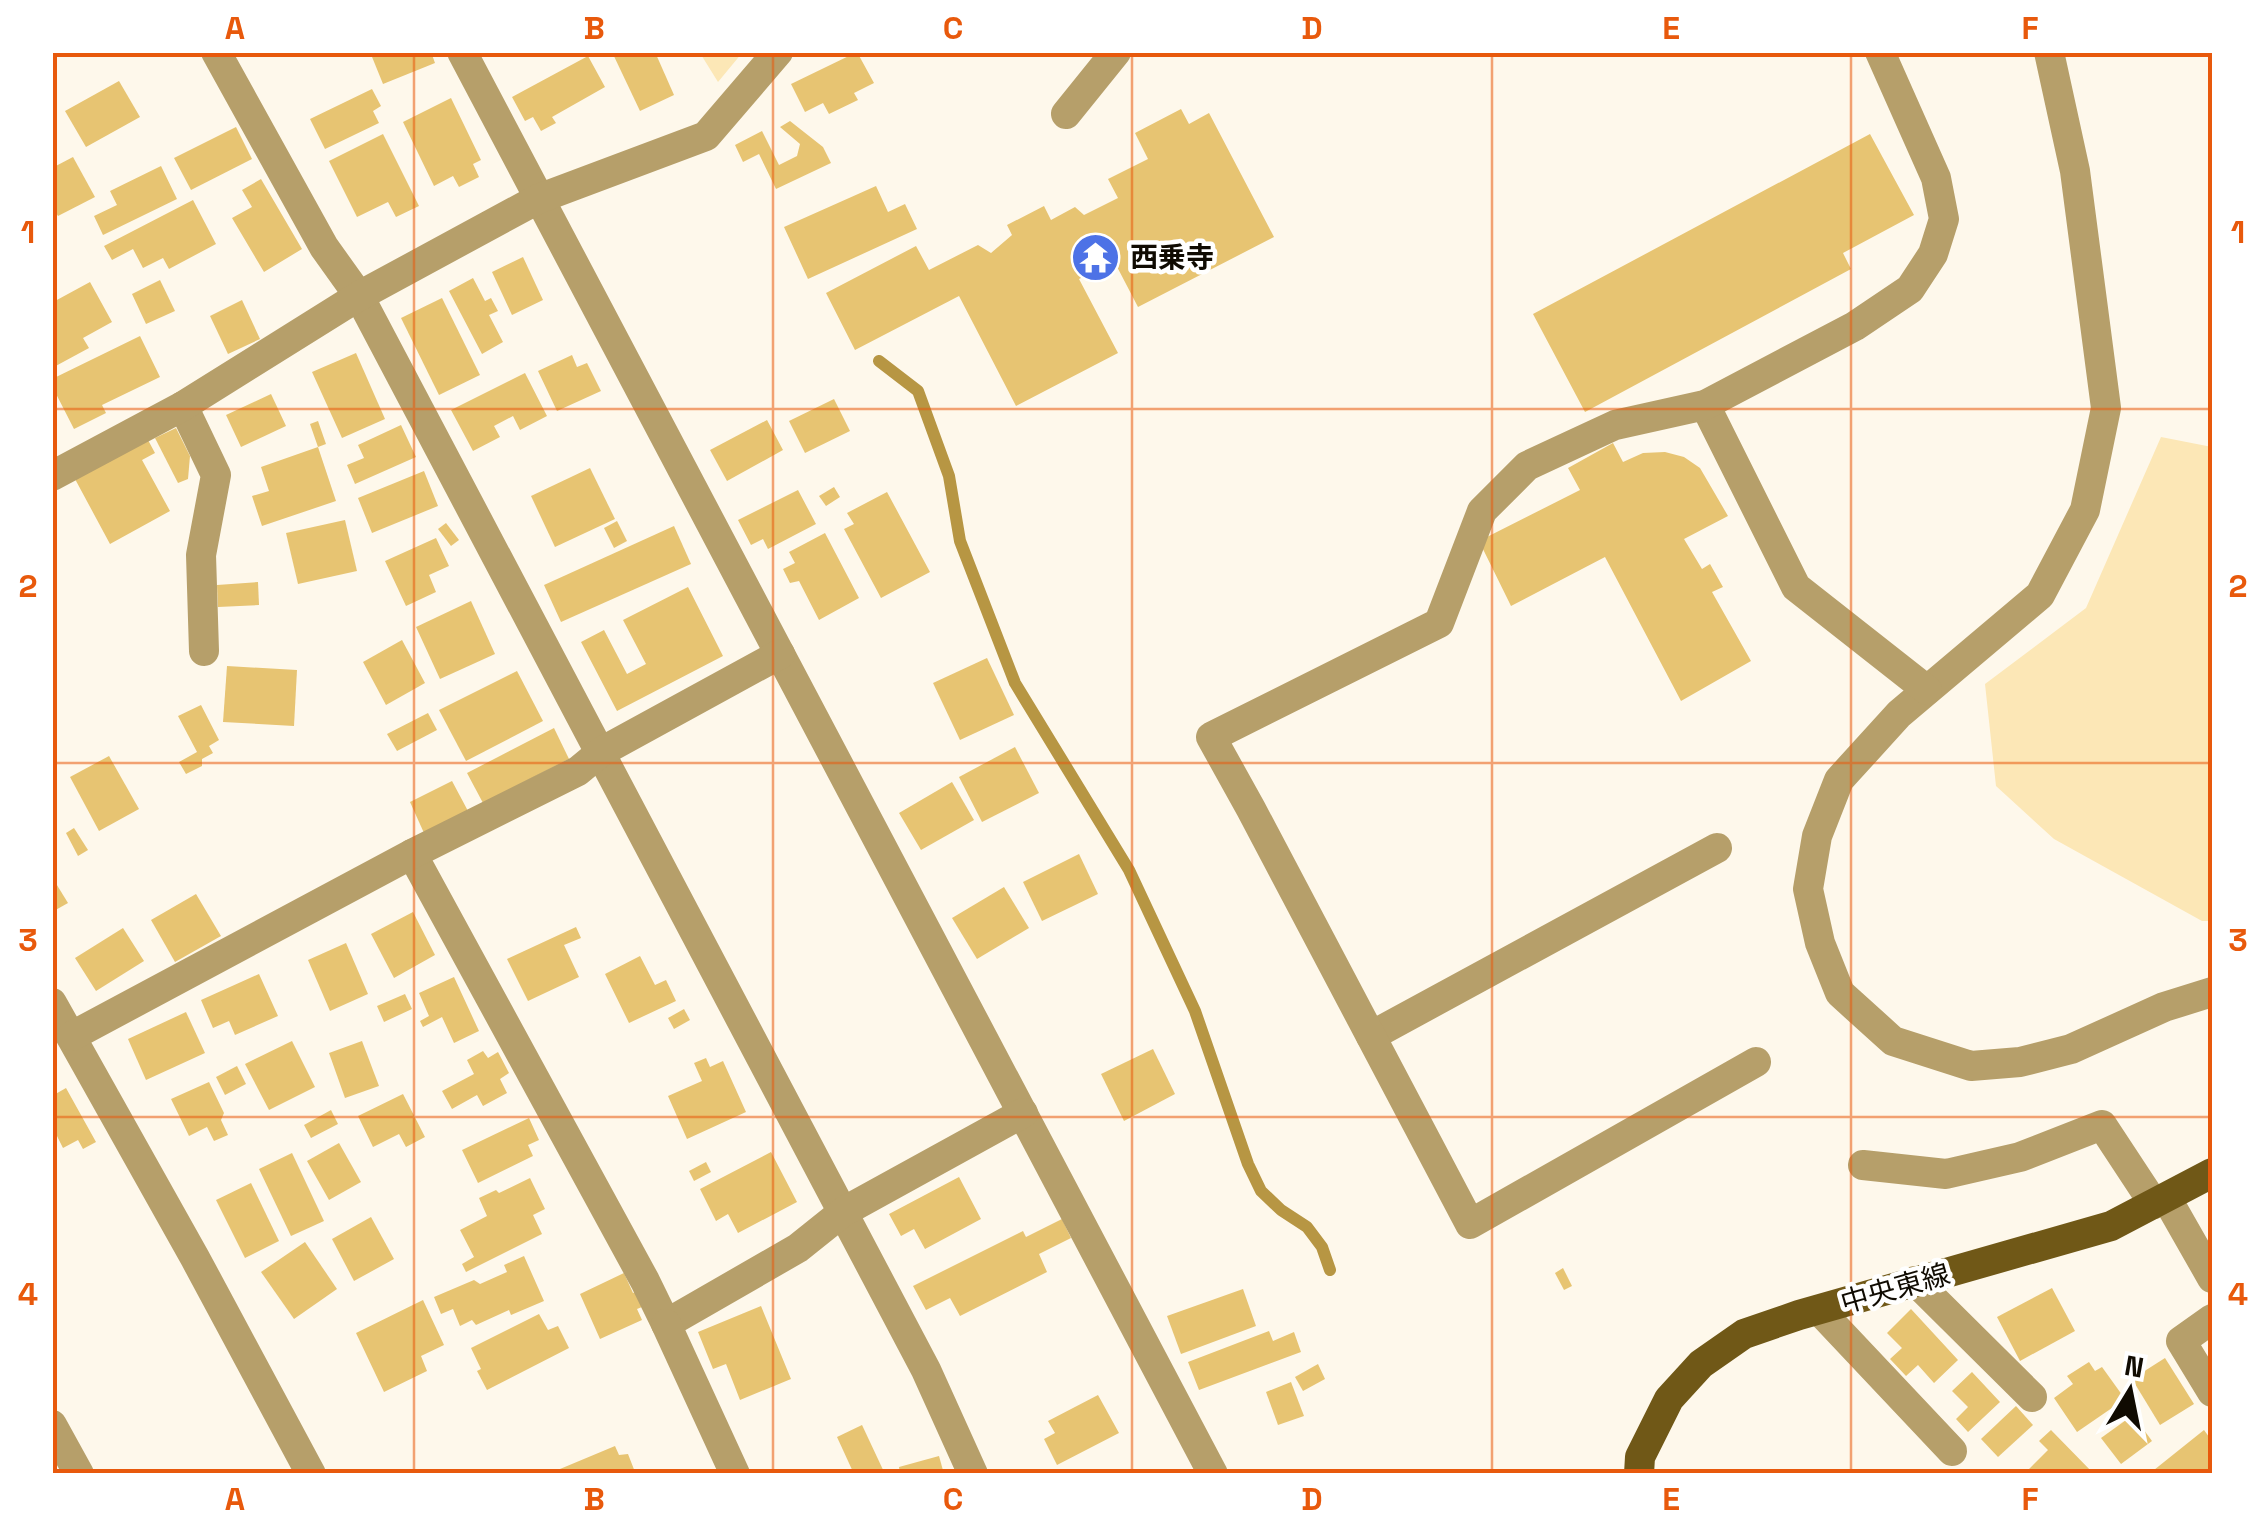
<svg xmlns="http://www.w3.org/2000/svg" width="2265" height="1526" viewBox="0 0 2265 1526" font-family="'Space Grotesk','Noto Sans JP',sans-serif">
  <rect width="100%" height="100%" fill="#fef8eb"/>
  <g fill="#fce7b6">
    <path d="M700,53H757L755,55L742,53L718,82Z"/>
    <path d="M2161,437L2212,447V921H2202L2054,839L1996,786L1985,684L2086,608Z"/>
  </g>
  <g fill="none" stroke-linecap="round" stroke-linejoin="round">
    <path stroke="#b79643" stroke-width="12" d="M879,361L918,391L949,476L960,541L1015,683L1129,870L1195,1011L1248,1164L1261,1191L1281,1210L1307,1227L1322,1247L1330,1270"/>
  </g>
  <g fill="#e7c472">
    <path d="M370,52H431L435,63L383,84Z"/>
    <path d="M612,52H655L674,95L640,111Z"/>
    <path d="M857,52L874,83L854,93L858,100L829,114L823,103L805,112L791,84Z"/>
    <path d="M588,56L605,87L552,117L556,123L541,131L533,117L525,121L512,97Z"/>
    <path d="M119,81L140,117L86,147L65,111Z"/>
    <path d="M372,89L381,106L373,111L379,123L325,149L310,119Z"/>
    <path d="M451,98L481,160L473,164L479,177L459,187L453,176L434,186L403,122Z"/>
    <path d="M1181,109L1189,124L1209,113L1274,237L1138,307L1114,261L1079,279L1118,353L1016,406L959,296L855,350L826,293L916,246L929,270L978,245L991,253L1012,235L1007,225L1044,206L1051,220L1075,207L1084,215L1118,198L1108,179L1148,159L1135,133Z"/>
    <path d="M790,121L823,147L831,163L776,189L759,154L743,162L735,145L762,131L779,165L797,156L800,144L780,127Z"/>
    <path d="M236,127L252,159L191,190L174,158Z"/>
    <path d="M383,134L419,206L396,217L388,202L357,217L329,161Z"/>
    <path d="M1870,134L1914,215L1843,253L1851,269L1585,412L1533,314Z"/>
    <path d="M73,157L95,197L58,216L52,206V168Z"/>
    <path d="M161,166L177,199L103,235L94,216L117,205L110,191Z"/>
    <path d="M261,179L302,249L264,272L232,218L252,207L242,190Z"/>
    <path d="M876,186L888,212L905,204L917,229L808,279L784,227Z"/>
    <path d="M193,200L216,244L169,269L163,258L143,268L133,249L112,260L104,246Z"/>
    <path d="M523,257L543,300L512,315L492,272Z"/>
    <path d="M473,278L485,301L491,298L498,311L489,315L503,342L482,354L449,291Z"/>
    <path d="M160,280L175,311L146,324L132,294Z"/>
    <path d="M90,282L112,322L83,338L89,348L52,368V296L55,301Z"/>
    <path d="M442,298L480,375L439,395L401,318Z"/>
    <path d="M242,300L260,339L228,354L210,316Z"/>
    <path d="M140,336L160,377L102,405L106,413L74,429L52,386V379Z"/>
    <path d="M356,353L385,419L342,438L312,372Z"/>
    <path d="M572,355L577,367L587,363L601,391L557,411L538,371Z"/>
    <path d="M525,373L547,416L520,430L513,416L494,426L500,437L473,451L451,410Z"/>
    <path d="M271,394L286,426L241,447L226,415Z"/>
    <path d="M834,399L850,431L805,453L789,421Z"/>
    <path d="M767,420L783,450L727,481L710,450Z"/>
    <path d="M318,421L326,444L318,447L310,424Z"/>
    <path d="M401,425L416,457L355,484L347,465L364,458L358,445Z"/>
    <path d="M176,428L190,456L188,479L178,483L155,438Z"/>
    <path d="M148,440L155,453L142,460L170,511L110,544L75,479Z"/>
    <path d="M1613,443L1623,462L1643,453L1665,452L1684,457L1700,468L1728,516L1684,539L1702,569L1710,564L1723,587L1712,592L1751,661L1681,701L1605,557L1511,606L1479,541L1580,490L1568,468Z"/>
    <path d="M318,447L336,501L262,526L252,496L269,491L261,467Z"/>
    <path d="M590,468L615,519L555,547L531,496Z"/>
    <path d="M424,471L438,506L372,533L358,498Z"/>
    <path d="M834,487L840,497L826,506L819,496Z"/>
    <path d="M798,490L816,524L768,549L763,539L751,545L738,520Z"/>
    <path d="M887,492L930,572L881,598L844,529L854,524L847,513Z"/>
    <path d="M345,520L357,571L298,584L286,533Z"/>
    <path d="M617,521L627,541L614,548L604,528Z"/>
    <path d="M446,523L459,540L451,546L438,529Z"/>
    <path d="M674,526L691,564L561,622L544,585Z"/>
    <path d="M825,533L859,598L819,620L799,581L790,583L783,569L795,563L789,552Z"/>
    <path d="M436,538L449,566L429,575L436,592L406,606L385,561Z"/>
    <path d="M258,582L259,605L218,607L217,585Z"/>
    <path d="M688,587L723,656L617,711L581,642L604,630L627,674L646,664L623,620Z"/>
    <path d="M471,601L495,654L440,679L416,627Z"/>
    <path d="M402,640L425,683L386,705L363,662Z"/>
    <path d="M987,658L1014,715L960,740L933,683Z"/>
    <path d="M227,666L297,670L294,726L223,722Z"/>
    <path d="M517,671L543,721L466,761L439,710Z"/>
    <path d="M201,705L219,740L209,746L213,753L202,759V766L186,774L179,762L197,752L178,716Z"/>
    <path d="M428,713L437,730L397,751L387,734Z"/>
    <path d="M554,728L569,759L483,803L467,773Z"/>
    <path d="M1015,747L1039,793L982,822L959,777Z"/>
    <path d="M109,756L139,809L99,831L70,777Z"/>
    <path d="M452,781L468,811L424,833L410,802Z"/>
    <path d="M952,782L974,820L921,850L899,813Z"/>
    <path d="M74,828L88,850L78,856L66,833Z"/>
    <path d="M1079,854L1098,894L1042,921L1023,882Z"/>
    <path d="M52,877L68,903L52,912Z"/>
    <path d="M1004,887L1029,928L977,959L952,918Z"/>
    <path d="M196,894L221,936L175,962L151,920Z"/>
    <path d="M413,912L435,955L394,978L371,934Z"/>
    <path d="M576,927L581,938L564,945L579,977L528,1001L507,959Z"/>
    <path d="M123,928L144,961L96,991L75,958Z"/>
    <path d="M346,943L368,994L330,1011L308,960Z"/>
    <path d="M640,956L655,985L666,980L676,1001L629,1023L605,974Z"/>
    <path d="M259,974L278,1016L235,1035L229,1021L213,1028L201,1000Z"/>
    <path d="M454,977L479,1031L454,1043L442,1017L423,1027L420,1021L429,1016L419,993Z"/>
    <path d="M405,994L412,1009L384,1022L377,1006Z"/>
    <path d="M684,1009L690,1020L674,1029L668,1018Z"/>
    <path d="M186,1012L205,1053L146,1080L128,1039Z"/>
    <path d="M292,1041L315,1087L269,1110L245,1064Z"/>
    <path d="M362,1041L379,1086L345,1098L329,1053Z"/>
    <path d="M1153,1049L1175,1094L1124,1121L1101,1074Z"/>
    <path d="M483,1051L488,1058L498,1052L509,1073L500,1079L507,1093L483,1106L477,1095L452,1109L442,1091L474,1074L467,1060Z"/>
    <path d="M706,1058L710,1067L723,1061L746,1112L687,1139L668,1096L702,1081L694,1063Z"/>
    <path d="M237,1066L246,1084L225,1095L216,1077Z"/>
    <path d="M209,1082L224,1113L221,1120L228,1135L214,1141L207,1127L189,1136L171,1099Z"/>
    <path d="M66,1088L96,1142L83,1149L78,1140L63,1148L57,1136L52,1138V1096Z"/>
    <path d="M403,1094L425,1137L406,1147L399,1134L373,1147L358,1116Z"/>
    <path d="M331,1110L338,1124L311,1138L304,1125Z"/>
    <path d="M529,1118L539,1140L528,1145L533,1156L478,1183L462,1150Z"/>
    <path d="M339,1143L361,1182L329,1200L307,1161Z"/>
    <path d="M771,1152L797,1202L738,1233L728,1214L716,1221L700,1189Z"/>
    <path d="M292,1153L324,1221L291,1236L259,1169Z"/>
    <path d="M706,1162L711,1172L694,1181L689,1171Z"/>
    <path d="M959,1177L981,1219L925,1249L914,1229L901,1236L889,1214Z"/>
    <path d="M530,1178L545,1209L533,1215L542,1234L466,1272L462,1264L474,1257L460,1230L487,1216L479,1198L496,1190L499,1193Z"/>
    <path d="M251,1183L279,1241L245,1258L216,1200Z"/>
    <path d="M371,1217L394,1259L354,1281L332,1239Z"/>
    <path d="M1062,1219L1071,1238L1039,1254L1047,1272L960,1316L950,1298L926,1310L913,1286L1023,1231L1026,1237Z"/>
    <path d="M305,1242L337,1289L294,1319L261,1272Z"/>
    <path d="M524,1256L544,1301L511,1315L509,1310L476,1325L472,1320L460,1326L453,1309L441,1314L434,1297L474,1280L480,1284L507,1272L504,1265Z"/>
    <path d="M1563,1268L1572,1286L1564,1290L1555,1273Z"/>
    <path d="M624,1273L633,1293L640,1290L647,1305L637,1309L642,1320L600,1339L580,1294Z"/>
    <path d="M2052,1288L2075,1331L2020,1361L1997,1317Z"/>
    <path d="M1243,1289L1256,1326L1181,1354L1167,1316Z"/>
    <path d="M423,1300L444,1345L421,1356L427,1371L384,1392L356,1333Z"/>
    <path d="M761,1306L791,1379L740,1400L726,1364L713,1369L698,1332Z"/>
    <path d="M1911,1309L1958,1360L1934,1383L1918,1365L1906,1376L1890,1359L1902,1348L1887,1333Z"/>
    <path d="M539,1314L548,1330L558,1326L569,1348L487,1390L477,1371L481,1369L471,1348Z"/>
    <path d="M1269,1331L1273,1341L1294,1332L1301,1352L1199,1390L1188,1362Z"/>
    <path d="M2165,1358L2194,1404L2160,1425L2132,1379Z"/>
    <path d="M2089,1362L2095,1371L2102,1367L2125,1399L2077,1432L2054,1398L2073,1384L2067,1376Z"/>
    <path d="M1318,1364L1325,1379L1303,1391L1295,1377Z"/>
    <path d="M1972,1372L2000,1402L1968,1432L1956,1419L1968,1407L1952,1391Z"/>
    <path d="M1291,1382L1304,1416L1278,1425L1266,1392Z"/>
    <path d="M1098,1395L1119,1433L1057,1465L1044,1439L1055,1433L1048,1421Z"/>
    <path d="M2016,1406L2033,1425L1998,1457L1981,1439Z"/>
    <path d="M2133,1415L2152,1441L2121,1464L2101,1438Z"/>
    <path d="M862,1425L885,1474H854L837,1437Z"/>
    <path d="M2051,1430L2094,1474H2024L2048,1450L2039,1441Z"/>
    <path d="M2204,1430L2212,1441V1474H2149Z"/>
    <path d="M615,1446L619,1455L628,1454L635,1472L548,1474Z"/>
    <path d="M939,1456L944,1474H900L899,1467Z"/>
  </g>
  <g fill="none" stroke-linecap="round" stroke-linejoin="round">
    <g stroke="#b69f6a" stroke-width="30">
      <path d="M216,52L324,247L359,296L926,1370L973,1474"/>
      <path d="M462,52L1213,1474"/>
      <path d="M2049,52L2075,171L2106,408L2085,510L2040,595L1899,714L1839,780L1817,836L1808,889L1820,943L1840,993L1893,1041L1971,1066L2020,1062L2071,1049L2164,1007L2212,992"/>
      <path d="M1066,114L1116,52"/>
      <path d="M1705,405L1796,587L1927,690"/>
      <path d="M183,406L216,475L201,555L204,651"/>
      <path d="M52,476L183,406L359,296L538,199L706,136L778,52"/>
      <path d="M412,854L645,1281L666,1324L798,1248L843,1212L1023,1113"/>
      <path d="M52,1003L195,1258L311,1474"/>
      <path d="M72,1036L412,854L578,771L601,752L780,654"/>
      <path d="M1371,1036L1717,848"/>
      <path d="M1756,1062L1470,1224L1251,809L1211,737L1439,623L1482,511L1527,466L1615,425L1705,405L1855,326L1910,289L1933,254L1944,219L1936,178L1880,52"/>
      <path d="M1863,1165L1946,1174L2020,1157L2102,1125L2154,1204"/>
      <path d="M2167,1199L2212,1278"/>
      <path d="M1915,1281L2032,1397"/>
      <path d="M1819,1310L1952,1451"/>
      <path d="M2212,1319L2181,1341L2212,1392"/>
      <path d="M666,1324L735,1474"/>
      <path d="M52,1425L79,1474"/>
    </g>
    <path stroke="#705817" stroke-width="30" d="M1639,1474L1640,1457L1669,1399L1701,1364L1744,1334L1799,1315L2111,1226L2212,1173"/>
  </g>
  <path fill="none" stroke="#e8590c" stroke-width="2.5" stroke-opacity="0.55" d="M414,52V1474M773,52V1474M1132,52V1474M1492,52V1474M1851,52V1474M52,409H2212M52,763H2212M52,1117H2212"/>
  <defs>
    <symbol id="temple-disc" viewBox="-11 -11 22 22"><circle r="9.5" fill="#4d72e6" stroke="#fff"/><path d="M0-6L5-2H3V0L6.5 2.5H4V6H1.5V3h-3V6H-4V2.5H-6.5L-3 0V-2H-5Z" fill="#fff"/></symbol>
  </defs>
  <g fill-rule="evenodd">
    <use href="#temple-disc" x="1068" y="230" width="55" height="55"/>
  </g>
  <g text-anchor="middle" stroke-width="9" stroke-linejoin="round" paint-order="stroke">
    <g font-size="28" font-weight="bold" fill="#100b02" stroke="#fff" text-anchor="start">
      <text x="1130" y="267">西乗寺</text>
    </g>
    <g font-size="28" fill="#100b02" stroke="#fff">
      <text transform="translate(1895 1288) rotate(-16)" y="10">中央東線</text>
    </g>
  </g>
  <rect width="2265" height="1526" fill="none" stroke="#ffffff" stroke-width="110"/>
  <g transform="translate(2130 1391) rotate(10)" stroke="#ffffff" stroke-width="8" paint-order="stroke">
  <path d="M0-8L18 38L0 25L-18 38Z" fill="#100b02"/>
  <text y="-15" font-size="28" font-weight="bold" text-anchor="middle" fill="#100b02">N</text>
  </g>
  <rect x="55" y="55" width="2155" height="1416" fill="none" stroke="#e8590c" stroke-width="4"/>
  <g font-size="32" text-anchor="middle" font-weight="bold" fill="#e8590c">
    <text x="235" y="39">A</text>
    <text x="594" y="39">B</text>
    <text x="953" y="39">C</text>
    <text x="1312" y="39">D</text>
    <text x="1671" y="39">E</text>
    <text x="2030" y="39">F</text>
    <text x="28" y="243">1</text>
    <text x="2238" y="243">1</text>
    <text x="28" y="597">2</text>
    <text x="2238" y="597">2</text>
    <text x="28" y="951">3</text>
    <text x="2238" y="951">3</text>
    <text x="28" y="1305">4</text>
    <text x="2238" y="1305">4</text>
    <text x="235" y="1510">A</text>
    <text x="594" y="1510">B</text>
    <text x="953" y="1510">C</text>
    <text x="1312" y="1510">D</text>
    <text x="1671" y="1510">E</text>
    <text x="2030" y="1510">F</text>
  </g>
</svg>
